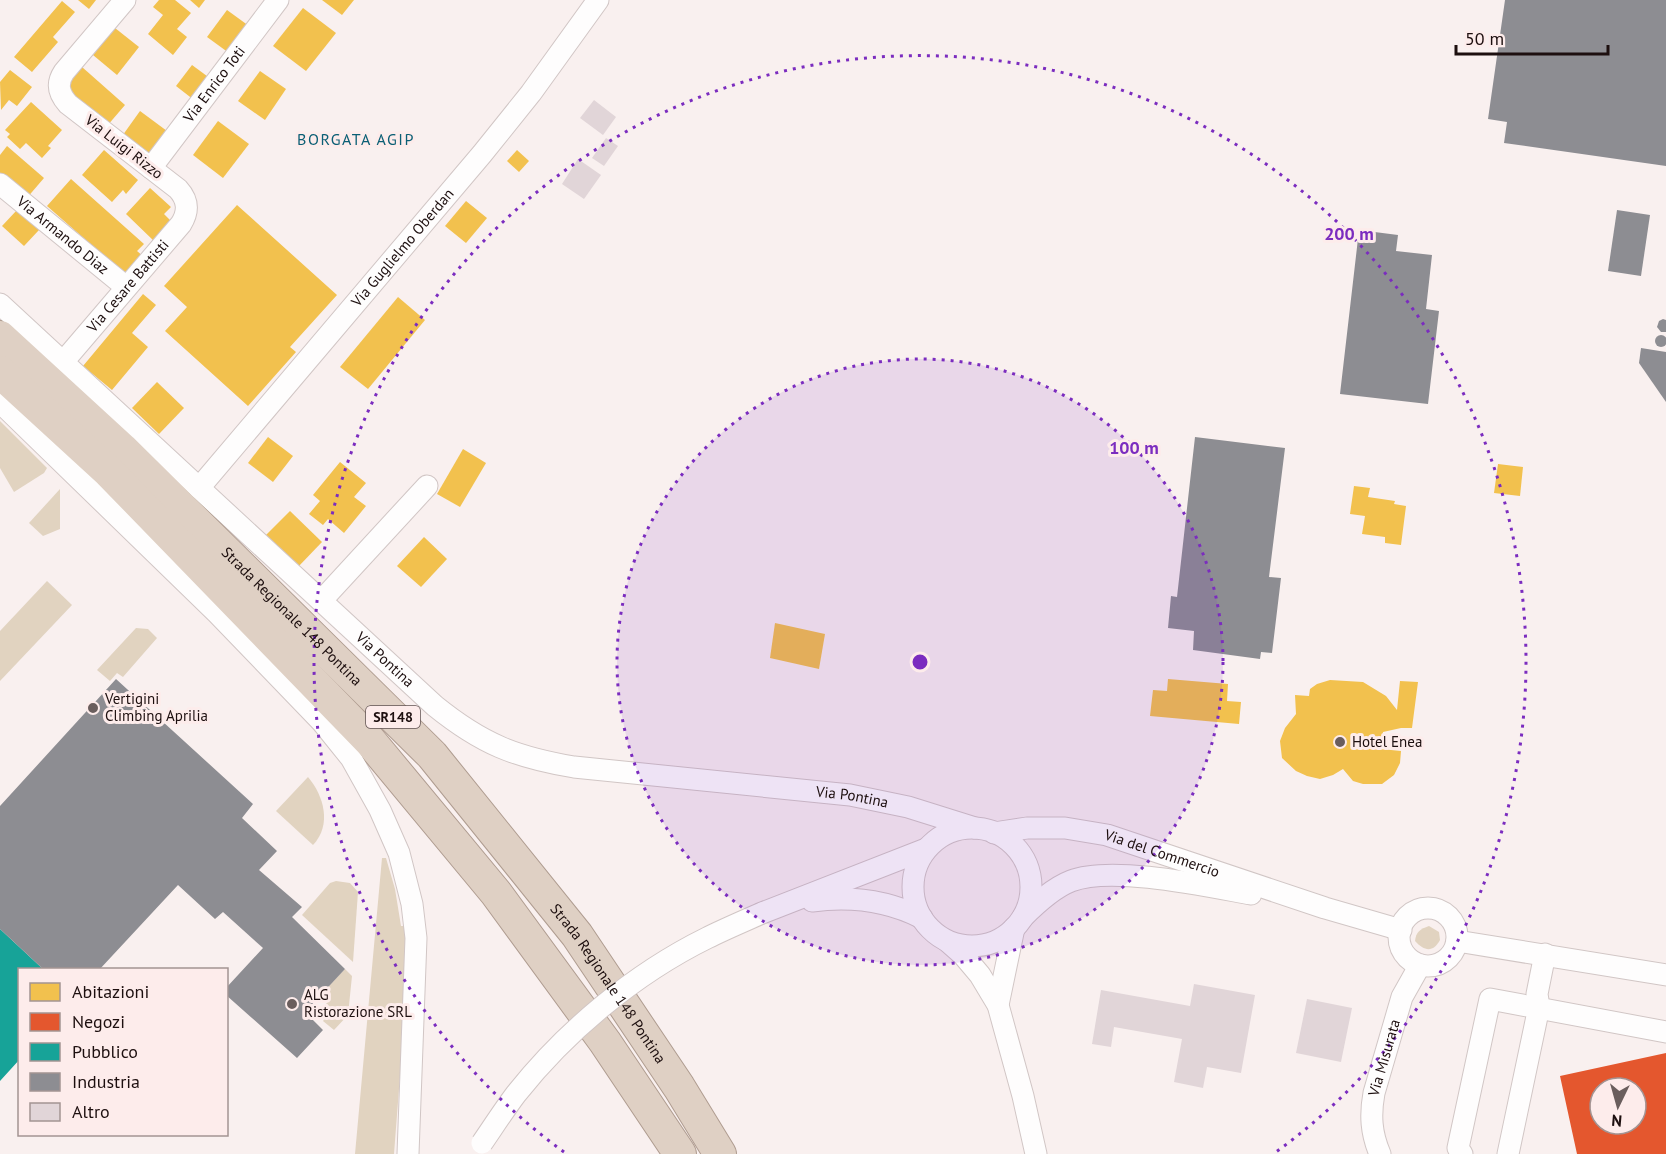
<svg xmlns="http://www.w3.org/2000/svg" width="1666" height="1154" viewBox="0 0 1666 1154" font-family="'PT Sans',sans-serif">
  <rect width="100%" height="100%" fill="#f9f0ef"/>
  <g fill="#e1d3c0">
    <path d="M0,421L47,468L44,473L14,492L0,468Z"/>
    <path d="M60,489V529L43,536L29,523Z"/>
    <path d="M47,581L72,605L0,681V631Z"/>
    <path d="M136,628L148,629L157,638L123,677L117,673L110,681L97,670Z"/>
    <path d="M308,777C324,796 332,825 313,845L276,811Z"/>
    <path d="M382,858H386L395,889L401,926H406L405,1011L394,1154H355Z"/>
    <path d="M336,881L350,883L358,892L353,962L302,915L330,883Z"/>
    <path d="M1429,926L1439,932L1440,940C1433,953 1424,951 1415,941C1416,932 1420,929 1429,926Z"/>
    <path d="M345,969L352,976L348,1015L334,1030L323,1021L332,1009L322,999L328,993L326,989Z"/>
  </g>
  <g fill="#f2c14e">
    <path d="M78,0H96L89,9Z"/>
    <path d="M159,0H175L191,13L177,29L187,37L173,55L148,34L163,15L153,7Z"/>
    <path d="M190,0H205L199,8Z"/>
    <path d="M322,0H354L342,15Z"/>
    <path d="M62,1L75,12L53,37L58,42L32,72L14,57Z"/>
    <path d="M303,8L336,33L306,71L273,46Z"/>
    <path d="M227,10L249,26L229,53L207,37Z"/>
    <path d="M115,28L139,47L117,75L93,55Z"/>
    <path d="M192,65L211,79L194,100L176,86Z"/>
    <path d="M82,67L125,105L107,126L62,91Z"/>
    <path d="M10,70L32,87L17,106L9,100L1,110L0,82Z"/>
    <path d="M260,71L286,89L265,120L238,101Z"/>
    <path d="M31,102L62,130L48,146L51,148L42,158L26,143L20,149L7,137L10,134L5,130Z"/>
    <path d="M140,111L167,131L146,158L120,139Z"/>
    <path d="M218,121L249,144L223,178L193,155Z"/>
    <path d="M7,146L44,178L26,199L0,177V155Z"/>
    <path d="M104,150L138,180L126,194L123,190L112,202L82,175Z"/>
    <path d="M517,150L529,161L519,172L507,161Z"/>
    <path d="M71,179L144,244L137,251L144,257L127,276L47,206Z"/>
    <path d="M150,188L171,207L164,214L173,223L155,242L126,214Z"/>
    <path d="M466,201L487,218L466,243L445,226Z"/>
    <path d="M237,205L337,295L290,347L296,352L248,406L165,331L187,307L164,286Z"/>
    <path d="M17,210L39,230L24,246L2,226Z"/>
    <path d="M143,294L156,305L132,333L148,347L112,390L83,366Z"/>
    <path d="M398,297L425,320L368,389L340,367Z"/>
    <path d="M157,382L184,408L159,434L132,408Z"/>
    <path d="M268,437L293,456L273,482L248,463Z"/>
    <path d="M463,449L486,463L460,507L437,494Z"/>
    <path d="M340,462L366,483L354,497L366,506L344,533L328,519L323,525L309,514L320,501L313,495Z"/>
    <path d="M1498,464L1523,467L1520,496L1494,493Z"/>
    <path d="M1354,486L1370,488L1368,497L1395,501L1394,504L1406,506L1401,545L1385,543V537L1362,534L1365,516L1350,514Z"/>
    <path d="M290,511L322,542L298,567L265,536Z"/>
    <path d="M424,537L447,559L421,587L397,566Z"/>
    <path d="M775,623L825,634L819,669L770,658Z"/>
    <path d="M1168,679L1228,684L1227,701L1241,702L1239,724L1150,716L1153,690L1167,691Z"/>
    <path d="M1330,680L1363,682L1386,696L1397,710L1400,681L1418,682L1412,728H1401L1383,732L1381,749L1401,751L1400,763L1394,775L1382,784H1363L1353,781L1343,769L1333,775L1320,779L1307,776L1296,771L1282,758L1280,741L1285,728L1296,714L1295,695L1309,696L1310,689L1317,684Z"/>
  </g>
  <path fill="#e4572e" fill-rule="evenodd" d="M1666,1053V1154H1577L1560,1076ZM1600,1088H1636V1124H1600Z"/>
  <path fill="#17a398" d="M0,929L44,970H20V1059L0,1081Z"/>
  <g fill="#8d8d92">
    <path d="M1505,0H1666V166L1504,143L1507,122L1488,119Z"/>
    <path d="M1617,210L1650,215L1641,276L1608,271Z"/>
    <path d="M1359,230L1398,235L1396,251L1432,255L1426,309L1439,311L1428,404L1340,394Z"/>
    <path d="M1663,319L1666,320V332H1661L1657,327L1659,321Z"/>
    <circle cx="1661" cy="341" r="6"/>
    <path d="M1641,348L1666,352V402L1639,363Z"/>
    <path d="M1195,437L1285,448L1269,577L1281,578L1272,653L1261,652L1260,659L1193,650L1194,631L1168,628L1171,596L1177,597Z"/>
    <path d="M116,679L253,804L242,818L277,851L259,870L302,907L292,917L345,969L305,1012L323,1030L297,1058L226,995V988L263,948L223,912L215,919L178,885L99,970H44L0,929V806Z"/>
  </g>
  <g fill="#e1d5d8">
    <path d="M594,100L616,117L603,135L580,118Z"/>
    <path d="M606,138L618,146L604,166L592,158Z"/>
    <path d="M578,159L601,175L584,199L562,184Z"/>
    <path d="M1194,984L1255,995L1241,1073L1207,1067L1203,1088L1174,1082L1182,1039L1114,1027L1111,1047L1092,1044L1101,990L1190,1006Z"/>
    <path d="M1307,999L1352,1008L1341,1062L1296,1053Z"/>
  </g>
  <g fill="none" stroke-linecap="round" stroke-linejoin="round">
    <defs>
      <g id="minor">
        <path id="s1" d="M151,168L278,0"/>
        <path id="s2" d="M0,184L126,287"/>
        <path id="s3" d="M0,304L435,706C482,744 515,757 574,767L850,795L908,807L975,828"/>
        <path id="s4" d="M63,362L181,224C189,211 188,200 178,189L68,104C59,94 56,84 64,72L125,0"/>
        <path d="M0,402L217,613L322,722L351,758L380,810L399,853L412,904L416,938L408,1154"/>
        <path id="s5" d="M199,488L482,154L531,93L598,0"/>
        <path d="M322,600L427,486"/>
        <circle cx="972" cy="887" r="59"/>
        <path id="s6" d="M994,833L1027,828H1065L1107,835L1325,908L1401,930"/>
        <path d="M812,901C850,896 887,900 922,918"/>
        <circle cx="1428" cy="937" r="29"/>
        <path d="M762,913L926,849"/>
        <path d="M1023,917C1037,903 1053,888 1071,881C1111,865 1207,886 1251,894"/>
        <path d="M947,941L964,956L980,975L998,1005L1023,1096L1036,1154"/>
        <path d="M1457,941L1666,975"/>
        <path d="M998,1005L1014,928"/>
        <path id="s7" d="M1380,1154C1371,1133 1370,1115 1374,1093L1402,997L1420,965"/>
        <path d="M1462,1154L1458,1148L1490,999L1666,1032"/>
        <path d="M1508,1154L1539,1007L1537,994L1545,954"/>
      </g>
      <g id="highway">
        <path id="s8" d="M0,337L122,449L432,755L577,935L679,1087L720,1154"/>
        <path d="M0,372L109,472L370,741L496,893L605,1042L680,1154"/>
      </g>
    </defs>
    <use href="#minor" stroke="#d1c6c5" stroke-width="23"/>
    <use href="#highway" stroke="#af9c90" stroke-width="34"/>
    <use href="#minor" stroke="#fefdfd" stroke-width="21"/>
    <use href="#highway" stroke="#dfd0c4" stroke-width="32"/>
    <defs>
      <path id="minor-bridge" d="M482,1143C493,1127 504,1110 516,1094C566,1031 634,974 707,938C725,929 744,921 762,913"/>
    </defs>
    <use href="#minor-bridge" stroke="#d1c6c5" stroke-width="23" stroke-linecap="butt"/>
    <use href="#minor-bridge" stroke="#fefdfd" stroke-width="21"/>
  </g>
  <circle cx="920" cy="662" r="303" fill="#7b2cbf" fill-opacity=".12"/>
  <g fill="none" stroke="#7b2cbf" stroke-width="3" stroke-dasharray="3 6">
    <circle cx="920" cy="662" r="303"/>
    <path d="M564 1152A606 606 0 1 1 1276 1152"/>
  </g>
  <g fill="#6a5e5d" stroke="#fdeceb" stroke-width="2">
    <circle cx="93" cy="708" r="6"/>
    <circle cx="1340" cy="742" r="6"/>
    <circle cx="292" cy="1004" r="6"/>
  </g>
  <g text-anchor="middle" stroke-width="6" stroke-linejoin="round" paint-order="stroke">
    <rect fill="#fdeceb" stroke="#605151" stroke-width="1.5" x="366" y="706" width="54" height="22" rx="4.5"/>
    <g font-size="14" font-weight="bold" fill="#1d0f0f">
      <text x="393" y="722">SR148</text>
    </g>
    <g font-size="15" fill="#1d0f0f" stroke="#fdeceb">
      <text dy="5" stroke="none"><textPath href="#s1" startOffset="105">Via Enrico Toti</textPath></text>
      <text transform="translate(124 147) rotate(38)" y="5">Via Luigi Rizzo</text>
      <text dy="5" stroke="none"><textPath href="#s2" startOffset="81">Via Armando Diaz</textPath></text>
      <text dy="5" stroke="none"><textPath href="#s5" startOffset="315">Via Guglielmo Oberdan</textPath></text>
      <text dy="5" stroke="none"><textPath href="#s4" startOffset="100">Via Cesare Battisti</textPath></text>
      <text dy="5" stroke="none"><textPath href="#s8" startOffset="404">Strada Regionale 148 Pontina</textPath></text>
      <text dy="5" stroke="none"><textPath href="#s3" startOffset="524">Via Pontina</textPath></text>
      <text dy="5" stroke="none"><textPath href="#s3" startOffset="1026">Via Pontina</textPath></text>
      <text dy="5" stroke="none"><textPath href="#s6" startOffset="172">Via del Commercio</textPath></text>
      <text dy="5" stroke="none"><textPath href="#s8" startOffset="890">Strada Regionale 148 Pontina</textPath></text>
      <text dy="5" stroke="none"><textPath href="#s7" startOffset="99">Via Misurata</textPath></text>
    </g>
    <g font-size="15" fill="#1d0f0f" stroke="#fdeceb" text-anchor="start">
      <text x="105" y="704">Vertigini<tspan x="105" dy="17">Climbing Aprilia</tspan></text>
      <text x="1352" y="747">Hotel Enea</text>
      <text x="304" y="1000">ALG<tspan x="304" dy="17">Ristorazione SRL</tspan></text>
    </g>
    <g font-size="16" letter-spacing="1.5" fill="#0b5f75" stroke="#fdeceb">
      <text x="356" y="145">BORGATA AGIP</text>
    </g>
  </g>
  <circle cx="920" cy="662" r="9" fill="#7b2cbf" stroke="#fdeceb" stroke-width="3"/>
  <g font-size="18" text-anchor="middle" font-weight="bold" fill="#7b2cbf" stroke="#fdeceb" stroke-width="6" stroke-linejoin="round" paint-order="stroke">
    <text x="1349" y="240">200 m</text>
    <text x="1134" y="454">100 m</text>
  </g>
  <rect x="18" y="968" width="210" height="168" fill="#fdeceb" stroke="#a39493" stroke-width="1.5"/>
  <rect x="30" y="983" width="30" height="18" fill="#f2c14e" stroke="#a39493" stroke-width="1.5"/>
  <text x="72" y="998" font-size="18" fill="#1d0f0f">Abitazioni</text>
  <rect x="30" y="1013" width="30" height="18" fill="#e4572e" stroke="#a39493" stroke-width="1.5"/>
  <text x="72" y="1028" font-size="18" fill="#1d0f0f">Negozi</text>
  <rect x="30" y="1043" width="30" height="18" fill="#17a398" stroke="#a39493" stroke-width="1.5"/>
  <text x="72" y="1058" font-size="18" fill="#1d0f0f">Pubblico</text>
  <rect x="30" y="1073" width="30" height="18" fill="#8d8d92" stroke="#a39493" stroke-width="1.5"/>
  <text x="72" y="1088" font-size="18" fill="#1d0f0f">Industria</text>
  <rect x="30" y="1103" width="30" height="18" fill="#e1d5d8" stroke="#a39493" stroke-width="1.5"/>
  <text x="72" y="1118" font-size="18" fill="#1d0f0f">Altro</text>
  <g transform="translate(1618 1106) rotate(185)"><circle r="28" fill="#fdeceb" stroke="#a39493" stroke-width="1.5"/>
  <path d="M0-4.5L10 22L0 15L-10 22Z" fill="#6a5e5d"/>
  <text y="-9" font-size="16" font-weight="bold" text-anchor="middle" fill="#1d0f0f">N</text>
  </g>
  <path d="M1456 45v9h152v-9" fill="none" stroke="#1d0f0f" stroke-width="3"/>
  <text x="1465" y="45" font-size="18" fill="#1d0f0f" stroke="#fdeceb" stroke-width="4.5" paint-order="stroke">50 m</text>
</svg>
